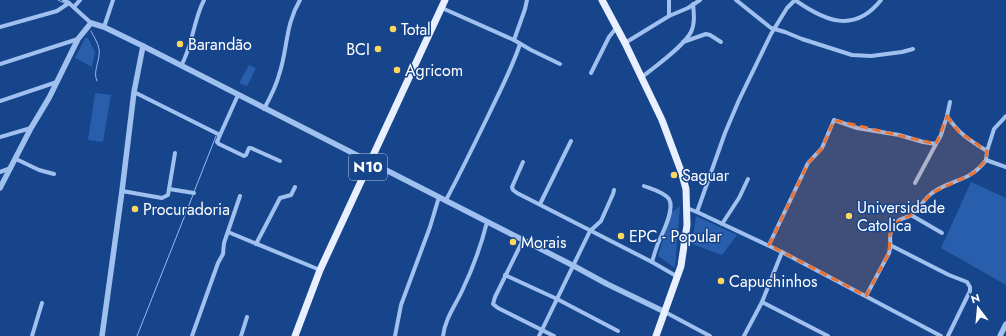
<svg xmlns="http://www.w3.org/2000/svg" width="1006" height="336" viewBox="0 0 1006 336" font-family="Jost,sans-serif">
  <rect width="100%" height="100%" fill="#16458c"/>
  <g fill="#285eab">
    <path d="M85,38H88L95,52L92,67L75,58Z"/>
    <path d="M249,65L256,68L247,86L239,83Z"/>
    <path d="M95,93L111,95L103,142L88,140Z"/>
    <path d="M971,182L1006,198V285L941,248Z"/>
    <path d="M680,206L675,268L658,256L671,213Z"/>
    <path d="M696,216L737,235L722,255L692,244Z"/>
  </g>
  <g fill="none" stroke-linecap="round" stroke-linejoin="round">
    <g stroke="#92bbf2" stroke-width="1">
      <path d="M58,0L66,4"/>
      <path d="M91,31C94,37 98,43 99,49C101,59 92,72 97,81"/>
      <path d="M194,192L216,136"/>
      <path d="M137,336L193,195"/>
    </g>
    <g stroke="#a0c0ef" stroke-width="4">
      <path d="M64,0L69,3L91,23"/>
      <path d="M669,0V16"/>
      <path d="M736,0L771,28L785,32L802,39L852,55L871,56L902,52L913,49"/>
      <path d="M795,0C825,21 854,34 881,0"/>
      <path d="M74,7L80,0"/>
      <path d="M442,8L514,40L531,50L560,64"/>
      <path d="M0,27L57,11L69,3"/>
      <path d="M104,27L113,0"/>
      <path d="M514,40L525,9L527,0"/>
      <path d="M683,42L706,34L710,35L721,42"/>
      <path d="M625,43L669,16L688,8L700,0"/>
      <path d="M0,64L78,39"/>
      <path d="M181,66C193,45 193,21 204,0"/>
      <path d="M591,73L609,37L617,27"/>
      <path d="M642,77C655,67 684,46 691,32C695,24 694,14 693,4"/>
      <path d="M134,92L220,135L217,142L219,144L244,156L246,155L249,148H251L280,161"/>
      <path d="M0,101L57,82"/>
      <path d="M950,102L947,116C958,133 969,140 987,151L986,160L1006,167"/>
      <path d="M264,109C270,98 276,86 279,75C288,48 285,25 300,0"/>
      <path d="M220,135L238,95"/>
      <path d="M0,137L31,128"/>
      <path d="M987,151L994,129L1006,116"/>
      <path d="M16,159L39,170L54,174"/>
      <path d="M523,162L512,187L513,190L517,193L652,262L678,277"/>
      <path d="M0,172L11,168"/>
      <path d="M915,183L936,144"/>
      <path d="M644,186C652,189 664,192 669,199C675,209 663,232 659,241C656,248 654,255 652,262"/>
      <path d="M169,189L194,193"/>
      <path d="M122,191L162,198L168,195L175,153"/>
      <path d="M446,200C461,172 475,143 489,114C500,91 512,68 520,44"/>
      <path d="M540,204L571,141"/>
      <path d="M687,208L697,212L782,252L941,336"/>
      <path d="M697,212L725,133L739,100L771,34L787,8L795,0"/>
      <path d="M911,215L942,233"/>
      <path d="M722,224L739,198L748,179"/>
      <path d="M228,232L320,270"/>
      <path d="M523,240L495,297L493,304L498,308L554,336"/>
      <path d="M256,244L279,200L280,198L291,195L295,187"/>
      <path d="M769,245L808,163L822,148L834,120L857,128L899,135L923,142L936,144L941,135L947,116"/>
      <path d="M890,245L949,275L967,282L970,287V291L948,336"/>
      <path d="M505,275L557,299L618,331"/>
      <path d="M866,296L889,253C893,241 886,237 895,224C900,217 905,219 911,215C919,209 924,199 932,193C952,179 970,182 986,160"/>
      <path d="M762,302L828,336"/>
      <path d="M665,312L710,336"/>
      <path d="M32,336L42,303"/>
      <path d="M192,336L218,263L223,254L224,243L240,196"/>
      <path d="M241,336L247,317"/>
      <path d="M395,336L401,305L430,227L439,197"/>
      <path d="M443,336C445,319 455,306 462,291C473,268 481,246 487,222"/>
      <path d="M539,336L590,231L601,221L613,194L614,190"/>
      <path d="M744,336L762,302L782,252"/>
    </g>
    <g stroke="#a0c0ef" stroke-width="5.5">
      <path d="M0,188L31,128L49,98L78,39L91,23L104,27L143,46L574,266L607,284L665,312"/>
      <path d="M102,336L122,191L134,92L143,46"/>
      <path d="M1000,336L1006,324"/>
    </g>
    <g stroke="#e8f0ff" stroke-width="7">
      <path d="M602,0L625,43L662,120L681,171L686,189L687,225L681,266L656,336"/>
      <path d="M295,336L320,270L445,0"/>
    </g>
  </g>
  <path fill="#eb7230" fill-opacity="0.2" stroke="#eb7230" stroke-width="3" stroke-dasharray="8 5" stroke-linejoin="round" d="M947,116L958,131L987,151L986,160L974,173L932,193L911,215L896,223L890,235L889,253L866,296L769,245L808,163L822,148L834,120L936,144Z"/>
  <g fill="#ffd75e" stroke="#16458c" stroke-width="1.5">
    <circle cx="393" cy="29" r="4"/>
    <circle cx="180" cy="44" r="4"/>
    <circle cx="378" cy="49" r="4"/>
    <circle cx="397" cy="70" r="4"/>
    <circle cx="674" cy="175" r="4"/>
    <circle cx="135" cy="209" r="4"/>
    <circle cx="849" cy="216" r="4"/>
    <circle cx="621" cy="236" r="4"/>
    <circle cx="513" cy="242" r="4"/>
    <circle cx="721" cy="281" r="4"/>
  </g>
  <g text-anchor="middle" stroke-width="3" stroke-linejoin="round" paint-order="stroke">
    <rect fill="#16458c" stroke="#b9c7dc" stroke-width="1" x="349" y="154" width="38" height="26" rx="3"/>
    <g font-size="15" font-weight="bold" fill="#fff">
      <text x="368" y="172">N10</text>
    </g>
    <g font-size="16" fill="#fff" stroke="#16458c" text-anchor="start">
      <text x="401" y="35">Total</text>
      <text x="188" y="50">Barandão</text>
      <text x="370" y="55" text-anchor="end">BCI</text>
      <text x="405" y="76">Agricom</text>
      <text x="682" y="181">Saguar</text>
      <text x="857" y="213">Universidade<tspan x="857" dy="18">Catolica</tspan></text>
      <text x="143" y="215">Procuradoria</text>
      <text x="629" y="242">EPC - Popular</text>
      <text x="521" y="248">Morais</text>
      <text x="729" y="287">Capuchinhos</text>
    </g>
  </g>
  <g transform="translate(978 308) rotate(344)" stroke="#16458c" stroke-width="3" paint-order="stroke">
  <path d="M0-3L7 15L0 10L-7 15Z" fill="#ffffff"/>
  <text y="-6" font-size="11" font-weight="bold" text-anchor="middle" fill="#ffffff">N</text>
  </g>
</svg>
